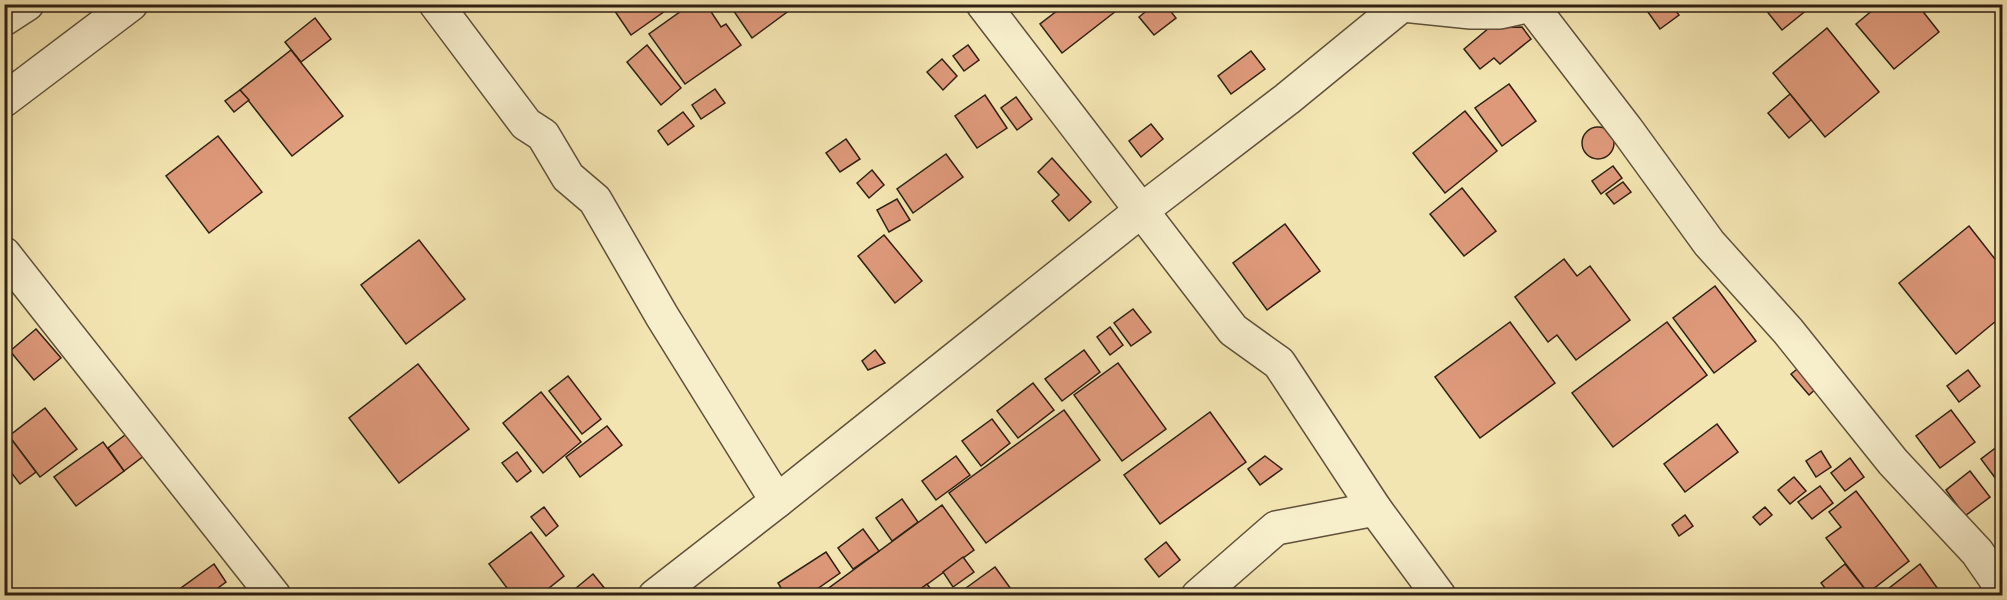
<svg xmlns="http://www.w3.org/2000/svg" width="2007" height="600" viewBox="0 0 2007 600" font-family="'Libre Bodoni',serif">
  <rect width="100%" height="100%" fill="#f3e5b1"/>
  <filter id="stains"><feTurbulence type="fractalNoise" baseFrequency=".00333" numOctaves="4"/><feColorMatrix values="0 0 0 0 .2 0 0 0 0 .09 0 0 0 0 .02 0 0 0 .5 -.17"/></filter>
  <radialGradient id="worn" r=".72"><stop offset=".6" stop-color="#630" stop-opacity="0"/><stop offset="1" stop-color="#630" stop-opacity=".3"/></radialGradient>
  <g fill="#de997b" stroke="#2f2013" stroke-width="1.5">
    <path d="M610,4H675L631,35Z"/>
    <path d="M691,4H706L721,27L726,24L741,45L685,84L649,34Z"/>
    <path d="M729,4H798L752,38Z"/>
    <path d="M1066,4H1125L1062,53L1040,24Z"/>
    <path d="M1155,4H1165L1176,18L1154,35L1139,17Z"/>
    <path d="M1644,4H1671L1679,15L1660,29L1643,5Z"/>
    <path d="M1761,4H1812L1813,5L1782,30Z"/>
    <path d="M1880,4H1917L1939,32L1894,69L1856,24Z"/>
    <path d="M315,18L331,39L301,62L285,42Z"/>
    <path d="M1522,27L1531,39L1500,64L1494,58L1480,69L1464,49L1489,28Z"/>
    <path d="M1827,28L1879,92L1825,137L1773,73Z"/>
    <path d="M647,45L681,88L661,105L627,62Z"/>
    <path d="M968,45L979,60L964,71L953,56Z"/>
    <path d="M291,50L343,116L292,156L240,90Z"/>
    <path d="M1251,51L1265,69L1231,94L1218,76Z"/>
    <path d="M942,59L957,76L943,90L927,72Z"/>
    <path d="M1509,84L1536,121L1502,146L1475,108Z"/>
    <path d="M715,89L725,103L701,119L692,105Z"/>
    <path d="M240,90L249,100L234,112L225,101Z"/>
    <path d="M1790,94L1811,120L1789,138L1768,113Z"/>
    <path d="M985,95L1007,128L977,148L955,116Z"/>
    <path d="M1016,97L1032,119L1017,130L1001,108Z"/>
    <path d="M1465,111L1497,151L1445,193L1413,153Z"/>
    <path d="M683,112L694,126L668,145L658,131Z"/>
    <path d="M1151,124L1163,139L1141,157L1129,141Z"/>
    <circle cx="1598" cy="143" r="16"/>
    <path d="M218,136L262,192L209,233L166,176Z"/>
    <path d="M846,139L860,159L840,172L826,153Z"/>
    <path d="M946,154L963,177L913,213L897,189Z"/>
    <path d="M1052,158L1091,202L1069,221L1052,201L1059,195L1038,172Z"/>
    <path d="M1613,166L1622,178L1601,194L1592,181Z"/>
    <path d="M872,170L884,185L869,198L857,183Z"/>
    <path d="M1623,182L1631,192L1614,204L1606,194Z"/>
    <path d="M1462,188L1496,231L1464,256L1430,214Z"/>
    <path d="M897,199L910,220L889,232L877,210Z"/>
    <path d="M1285,224L1320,271L1267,310L1233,263Z"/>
    <path d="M1969,226L2002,268V316L1956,354L1899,283Z"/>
    <path d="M884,235L922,281L895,303L858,256Z"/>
    <path d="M419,240L465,299L406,344L361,285Z"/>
    <path d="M1564,259L1577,276L1590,266L1630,320L1576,360L1557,335L1548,342L1515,297Z"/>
    <path d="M1715,286L1756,341L1714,373L1673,318Z"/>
    <path d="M1133,309L1151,332L1131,346L1114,323Z"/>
    <path d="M1510,322L1555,383L1480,438L1435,377Z"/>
    <path d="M1667,322L1707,375L1613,447L1572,393Z"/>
    <path d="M1110,327L1123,345L1110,355L1097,337Z"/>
    <path d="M36,329L61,358L34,380L10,351Z"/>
    <path d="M875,350L885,363L868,370L862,361Z"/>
    <path d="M1084,350L1100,372L1062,401L1045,379Z"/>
    <path d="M2002,362V376L1996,367Z"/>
    <path d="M1118,363L1166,429L1122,461L1074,395Z"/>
    <path d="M418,364L469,429L399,483L349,418Z"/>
    <path d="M1801,366L1818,387L1809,395L1791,374Z"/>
    <path d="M1968,370L1980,386L1959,402L1947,386Z"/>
    <path d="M568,376L601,419L582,434L549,391Z"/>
    <path d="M1033,383L1054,410L1018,438L997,411Z"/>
    <path d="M541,392L581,442L543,473L503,423Z"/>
    <path d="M45,408L77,449L40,477L9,436Z"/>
    <path d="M1064,410L1100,460L986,543L949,493Z"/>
    <path d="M1951,410L1975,442L1940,468L1916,436Z"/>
    <path d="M1210,412L1246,462L1160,524L1124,475Z"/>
    <path d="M992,419L1010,443L981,466L962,441Z"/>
    <path d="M1717,424L1738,452L1685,492L1664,464Z"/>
    <path d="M607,426L622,445L580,477L566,457Z"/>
    <path d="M129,432L145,455L124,471L108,448Z"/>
    <path d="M9,436L36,472L20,484L4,463V439Z"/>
    <path d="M103,442L124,471L76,506L54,477Z"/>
    <path d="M2002,443V480L1999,483L1981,459Z"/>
    <path d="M1821,451L1831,467L1816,477L1806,461Z"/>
    <path d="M517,452L531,471L517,482L502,463Z"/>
    <path d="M956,456L970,475L936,500L922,481Z"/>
    <path d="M1265,456L1282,469L1260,485L1248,469Z"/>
    <path d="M1850,458L1864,477L1845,491L1831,473Z"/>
    <path d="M1970,471L1990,497L1965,516L1946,490Z"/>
    <path d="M1794,477L1806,491L1790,504L1778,490Z"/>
    <path d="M1820,486L1833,503L1812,519L1798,502Z"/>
    <path d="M1856,491L1909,561L1868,593L1826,538L1841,527L1829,512Z"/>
    <path d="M902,499L918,522L892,541L876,518Z"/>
    <path d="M942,505L974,550L911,596H824L822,593Z"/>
    <path d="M544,507L558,526L546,536L531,517Z"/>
    <path d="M1765,507L1772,515L1760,525L1753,517Z"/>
    <path d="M1685,515L1693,526L1679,536L1672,525Z"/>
    <path d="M863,529L879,551L853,569L838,548Z"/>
    <path d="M531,532L564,576L539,596H513L489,564Z"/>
    <path d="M1166,542L1180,560L1159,577L1145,559Z"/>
    <path d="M826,552L840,573L807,596H786L778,583Z"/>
    <path d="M963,557L974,572L953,587L943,572Z"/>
    <path d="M214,564L226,582L207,596H187L181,588Z"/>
    <path d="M1845,564L1868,593L1864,596H1831L1821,583Z"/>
    <path d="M1920,564L1943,596H1893L1888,589Z"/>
    <path d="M995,567L1016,596H955Z"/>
    <path d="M593,574L606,590L599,596H582L576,588Z"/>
    <path d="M927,584L936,596H911Z"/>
  </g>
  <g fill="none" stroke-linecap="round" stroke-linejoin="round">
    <defs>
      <g id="street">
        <path d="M436,4L526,124L543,135L568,177L595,200L662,316L777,501"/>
        <path d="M983,4L1233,330L1279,363L1375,509L1439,596"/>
        <path d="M1403,5L1471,12H1500L1531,5L1627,130L1709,243L1788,331L1893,462L1977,552L2002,588"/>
        <path d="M4,19L27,4"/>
        <path d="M4,100L131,4"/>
        <path d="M4,254L274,596"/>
        <path d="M655,596L777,501L1142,210L1287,99L1403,4"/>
        <path d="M1198,596L1276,528L1375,509"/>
      </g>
    </defs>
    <use href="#street" stroke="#60513a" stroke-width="36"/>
    <use href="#street" stroke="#f7eecc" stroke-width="33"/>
  </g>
  <rect width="2007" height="600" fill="none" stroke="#f3e5b1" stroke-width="24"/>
  <rect x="6" y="6" width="1995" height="588" fill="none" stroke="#2f2013" stroke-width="3"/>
  <rect x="12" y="12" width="1983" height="576" fill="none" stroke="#2f2013" stroke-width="1.5"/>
  <rect width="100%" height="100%" filter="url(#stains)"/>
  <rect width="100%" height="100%" fill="url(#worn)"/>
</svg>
